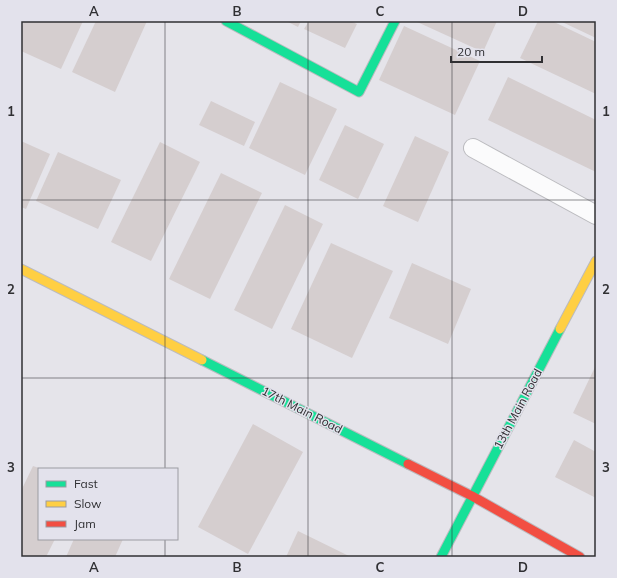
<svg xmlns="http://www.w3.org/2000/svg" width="617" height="578" viewBox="0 0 617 578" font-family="Mulish,sans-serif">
  <rect width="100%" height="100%" fill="#e5e4ea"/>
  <g fill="#d5cecf">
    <path d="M24,21H83L61,69L21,51V29Z"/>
    <path d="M96,21H147L115,92L72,72Z"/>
    <path d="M286,21H301L298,27Z"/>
    <path d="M309,21H350L357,24L345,48L304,29Z"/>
    <path d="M415,21H497L483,52Z"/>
    <path d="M538,21H552L596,42V94L520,58Z"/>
    <path d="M560,21H596V38Z"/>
    <path d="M404,26L480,61L455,115L379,80Z"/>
    <path d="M508,77L596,120V172L488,120Z"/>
    <path d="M280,82L337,109L305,175L249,148Z"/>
    <path d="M211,101L255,122L244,146L199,125Z"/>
    <path d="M345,125L384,144L358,199L319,180Z"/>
    <path d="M415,136L449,152L418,222L383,206Z"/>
    <path d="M21,141L50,154L26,209L21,207Z"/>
    <path d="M160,142L200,162L151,261L111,242Z"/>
    <path d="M58,152L121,180L98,229L36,201Z"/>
    <path d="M221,173L262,193L210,299L169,279Z"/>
    <path d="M285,205L323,224L272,329L234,310Z"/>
    <path d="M331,243L393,271L352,358L291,329Z"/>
    <path d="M412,263L471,289L448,344L389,318Z"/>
    <path d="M596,365V424L573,413Z"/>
    <path d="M253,424L303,452L248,554L198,527Z"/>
    <path d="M574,440L596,452V498L555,477Z"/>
    <path d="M33,466L39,468V539H55L46,557H21V491Z"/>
    <path d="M298,531L351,557H286Z"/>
    <path d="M74,539H123L115,557H66Z"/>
  </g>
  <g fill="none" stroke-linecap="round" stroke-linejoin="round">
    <defs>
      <path id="lane" d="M473,148L596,215"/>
      <g id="fast">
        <path d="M226,21L359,92L395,21"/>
        <path d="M202,360L408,464"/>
        <path d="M441,557L560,329"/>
      </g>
      <g id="slow">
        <path d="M21,269L202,360"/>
        <path d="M560,329L596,261"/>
      </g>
      <path id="jam" d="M408,464L472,496L580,557"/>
    </defs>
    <use href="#lane" stroke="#bbbbbf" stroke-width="20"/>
    <use href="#fast" stroke="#bbbbbf" stroke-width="11"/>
    <use href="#slow" stroke="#bbbbbf" stroke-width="11"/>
    <use href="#jam" stroke="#bbbbbf" stroke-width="11"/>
    <use href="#lane" stroke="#fbfbfc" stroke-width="18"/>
    <use href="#fast" stroke="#16e098" stroke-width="9"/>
    <use href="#slow" stroke="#ffcf43" stroke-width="9"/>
    <use href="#jam" stroke="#f24e42" stroke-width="9"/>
  </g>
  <path fill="none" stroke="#303033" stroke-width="1" stroke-opacity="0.55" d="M165,21V469M308,21V557M452,21V557M21,200H596M21,378H596M165,539V557"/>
  <g text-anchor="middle" stroke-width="3" stroke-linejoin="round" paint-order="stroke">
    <g font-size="12" fill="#303033" stroke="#e3e2ec">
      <text transform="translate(518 409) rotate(-62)" y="4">13th Main Road</text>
      <text transform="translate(302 410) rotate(27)" y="4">17th Main Road</text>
    </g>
  </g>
  <rect width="617" height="578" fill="none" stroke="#e3e2ec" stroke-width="44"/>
  <rect x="38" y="468" width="140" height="72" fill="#e3e2ec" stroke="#9b9ba2"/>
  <rect x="46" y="481" width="20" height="6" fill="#16e098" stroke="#9b9ba2"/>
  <text x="74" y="488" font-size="12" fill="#303033">Fast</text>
  <rect x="46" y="501" width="20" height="6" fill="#ffcf43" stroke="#9b9ba2"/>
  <text x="74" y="508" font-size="12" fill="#303033">Slow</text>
  <rect x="46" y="521" width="20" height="6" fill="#f24e42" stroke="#9b9ba2"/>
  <text x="74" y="528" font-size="12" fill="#303033">Jam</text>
  <path d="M451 56v6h91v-6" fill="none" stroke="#303033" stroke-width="2"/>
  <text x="457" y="56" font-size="12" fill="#303033" stroke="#e3e2ec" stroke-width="3" paint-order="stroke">20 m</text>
  <rect x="22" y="22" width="573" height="534" fill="none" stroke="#303033" stroke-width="1.5"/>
  <g font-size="13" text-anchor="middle" font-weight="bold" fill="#303033">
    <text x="94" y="16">A</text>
    <text x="237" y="16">B</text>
    <text x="380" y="16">C</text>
    <text x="523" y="16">D</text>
    <text x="11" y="116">1</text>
    <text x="606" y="116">1</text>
    <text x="11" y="294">2</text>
    <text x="606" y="294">2</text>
    <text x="11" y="472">3</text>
    <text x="606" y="472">3</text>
    <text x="94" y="572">A</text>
    <text x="237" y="572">B</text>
    <text x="380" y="572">C</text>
    <text x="523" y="572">D</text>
  </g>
</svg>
